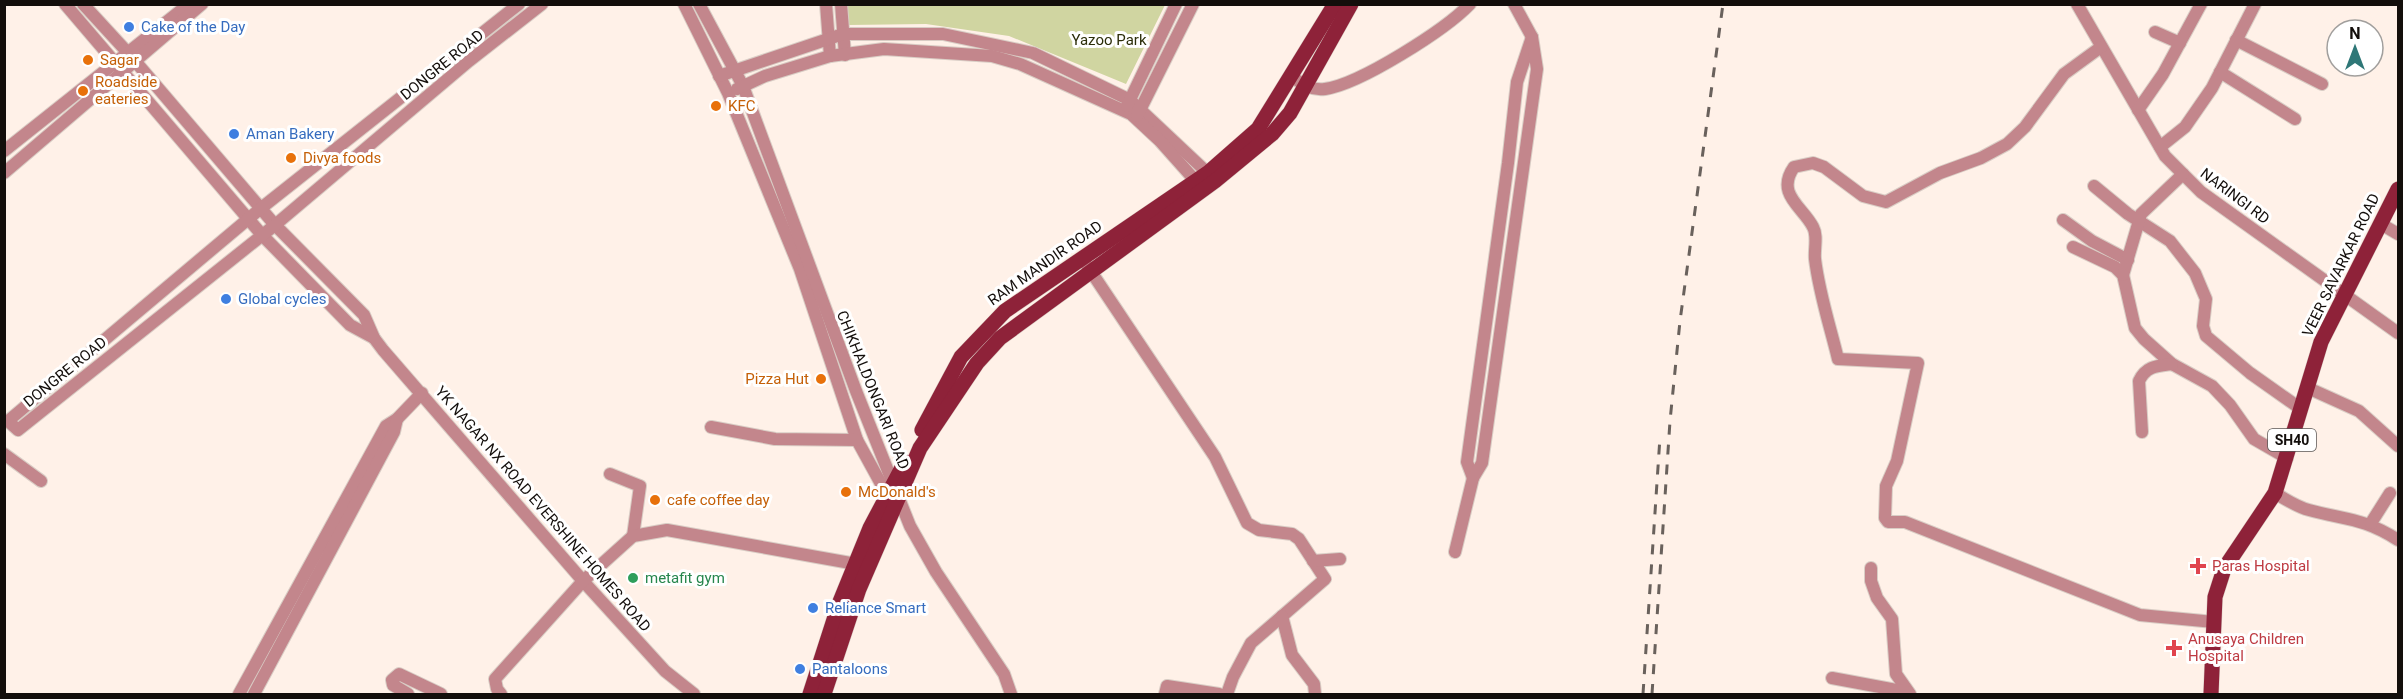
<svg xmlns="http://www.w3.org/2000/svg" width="2403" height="699" viewBox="0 0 2403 699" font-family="Roboto,sans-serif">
  <rect width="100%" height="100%" fill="#fff1e8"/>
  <path fill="#d0d5a1" d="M848,5H1165L1126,84L1009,36L926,24L848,25Z"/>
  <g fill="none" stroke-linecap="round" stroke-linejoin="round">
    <defs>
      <g id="minor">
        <path d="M65,4L262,235L350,325L374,338"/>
        <path d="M83,4L129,54L275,225L364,315L374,338L383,350L583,581L665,671L694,694"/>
        <path d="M519,4L260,209L8,421L18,430L275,225L469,61L542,4"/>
        <path d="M684,4L728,93L800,269L857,440L891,502"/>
        <path d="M699,4L743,86L856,391L910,526L936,572L1004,674L1011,694"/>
        <path d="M826,4L830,56"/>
        <path d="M841,4L845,55"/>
        <path d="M2077,4L2165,156L2201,192L2398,333"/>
        <path d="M2155,32L2180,43"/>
        <path d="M2236,40L2322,84"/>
        <path d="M2101,47L2064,74L2025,127L2007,144L1981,158L1940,173L1886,202L1863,196L1824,167L1813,163L1794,167C1775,194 1803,207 1813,227C1818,236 1814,249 1815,259C1819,293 1830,326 1838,359L1918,363L1897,461L1886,486L1885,518L1888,522H1905L2140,615L2214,622"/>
        <path d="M2220,72L2295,119"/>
        <path d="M719,76L843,34H943L1033,53L1130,100L1213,178"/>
        <path d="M1291,76C1302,84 1312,91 1325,89C1360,84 1445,30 1470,4"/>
        <path d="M737,89L765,76L830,56L884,49L992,56L1020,64L1131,114L1160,141L1201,187"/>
        <path d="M1127,106L1176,4"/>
        <path d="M2138,110L2163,74L2201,4"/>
        <path d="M1137,116L1193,4"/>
        <path d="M2160,147L2185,127L2212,88L2255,4"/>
        <path d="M4,151L189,4"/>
        <path d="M4,173L202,4"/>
        <path d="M2094,186L2128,214L2170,241L2195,273L2206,299L2203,326L2206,336L2250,373L2301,409"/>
        <path d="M2063,220L2092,241L2128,260"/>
        <path d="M2381,224L2398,234"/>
        <path d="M2073,247L2115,267L2123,275L2135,328L2144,339L2172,364L2212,386L2230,405L2254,439L2287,458"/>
        <path d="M1086,264L1215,457L1247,523L1259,530L1292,534L1299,539L1325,579L1251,643L1233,677L1227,694"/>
        <path d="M2123,275L2141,214L2183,174"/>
        <path d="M2308,388L2359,411L2398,446"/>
        <path d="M711,427L775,439L857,440"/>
        <path d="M2142,432L2139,381C2146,366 2157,366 2172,364"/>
        <path d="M4,454L41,481"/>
        <path d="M610,474L640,486L633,536"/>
        <path d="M1473,478L1467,462L1508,163L1517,82L1532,37"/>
        <path d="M2275,493C2285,499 2297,507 2309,510C2346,520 2364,518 2398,540"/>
        <path d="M2371,523L2390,493"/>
        <path d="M1455,552L1473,478L1482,463L1537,69L1532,37L1514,4"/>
        <path d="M1313,561L1340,559"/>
        <path d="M1871,568V581L1877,598L1892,619L1896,674L1910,694"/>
        <path d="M1282,616L1292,655L1314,684L1315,694"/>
        <path d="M1832,678L1907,692"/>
        <path d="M239,694L386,426L397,419L422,393"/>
        <path d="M254,694L394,432L397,419"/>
        <path d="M408,694L393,685L392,680L399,674L441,694"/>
        <path d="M501,694L497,689L495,679L583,581L633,536L667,530L856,564"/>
        <path d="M1165,694L1167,686L1219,694"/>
      </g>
      <g id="major">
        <path d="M922,430L961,357L1005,311L1209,172L1258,129L1335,4"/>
        <path d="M810,694L839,604L870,528L905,462"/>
        <path d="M824,694L859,589L920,448L977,363L1000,338L1215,181L1272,134L1290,113L1351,4"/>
        <path d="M2211,694L2215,597L2224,569L2275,493L2321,342L2398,189"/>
      </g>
    </defs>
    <use href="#minor" stroke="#d9cdc5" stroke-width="14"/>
    <use href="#major" stroke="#d9cdc5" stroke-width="16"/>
    <use href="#minor" stroke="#c3868c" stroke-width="12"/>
    <use href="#major" stroke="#8e2239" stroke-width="15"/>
    <g stroke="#69615c" stroke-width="3" stroke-dasharray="10 10" stroke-linecap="butt">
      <path d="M1643,694L1660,437"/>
      <path d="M1652,694L1670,421L1680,321L1723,4"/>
    </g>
  </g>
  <g fill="#3f7fe0" stroke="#fff" stroke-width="2">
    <circle cx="129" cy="27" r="6"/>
    <circle cx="234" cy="134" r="6"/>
    <circle cx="226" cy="299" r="6"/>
    <circle cx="813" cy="608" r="6"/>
    <circle cx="800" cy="669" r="6"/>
  </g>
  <g fill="#e8710a" stroke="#fff" stroke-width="2">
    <circle cx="88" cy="60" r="6"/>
    <circle cx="83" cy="91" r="6"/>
    <circle cx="716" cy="106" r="6"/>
    <circle cx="291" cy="158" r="6"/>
    <circle cx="821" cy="379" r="6"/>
    <circle cx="846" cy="492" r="6"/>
    <circle cx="655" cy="500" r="6"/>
  </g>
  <g fill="#e0444e" stroke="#fff" stroke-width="2">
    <path d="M2195 557h6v6h6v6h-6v6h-6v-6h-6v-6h6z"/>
    <path d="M2171 639h6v6h6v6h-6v6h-6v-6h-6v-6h6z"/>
  </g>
  <circle fill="#2e9e5b" stroke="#fff" stroke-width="2" cx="633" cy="578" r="6"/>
  <g text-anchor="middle" stroke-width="6" stroke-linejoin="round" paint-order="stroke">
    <rect fill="#fff" stroke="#5a5654" stroke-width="1.5" x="2268" y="429" width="48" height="22" rx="4.5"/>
    <g font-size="14" font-weight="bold" fill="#130e0b">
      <text x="2292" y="445">SH40</text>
    </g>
    <g font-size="15" fill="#366cbe" stroke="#fff" text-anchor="start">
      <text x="141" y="32">Cake of the Day</text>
      <text x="246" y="139">Aman Bakery</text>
      <text x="238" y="304">Global cycles</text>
      <text x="825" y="613">Reliance Smart</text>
      <text x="812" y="674">Pantaloons</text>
    </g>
    <g font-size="15" fill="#2c2e09" stroke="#fff">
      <text x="1109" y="45">Yazoo Park</text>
    </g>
    <g font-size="15" fill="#c56008" stroke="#fff" text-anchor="start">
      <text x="100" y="65">Sagar</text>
      <text x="95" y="87">Roadside<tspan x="95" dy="17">eateries</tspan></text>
      <text x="728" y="111">KFC</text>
      <text x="303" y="163">Divya foods</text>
      <text x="809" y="384" text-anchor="end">Pizza Hut</text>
      <text x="858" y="497">McDonald's</text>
      <text x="667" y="505">cafe coffee day</text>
    </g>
    <g font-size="15" fill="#130e0b" stroke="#fff">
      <text transform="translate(442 65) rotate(-39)" y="5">DONGRE ROAD</text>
      <text transform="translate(2235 196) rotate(37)" y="5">NARINGI RD</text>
      <text transform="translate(1045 263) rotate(-35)" y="5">RAM MANDIR ROAD</text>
      <text transform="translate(2341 265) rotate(-64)" y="5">VEER SAVARKAR ROAD</text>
      <text transform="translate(65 372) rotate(-39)" y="5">DONGRE ROAD</text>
      <text transform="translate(873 390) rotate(68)" y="5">CHIKHALDONGARI ROAD</text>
      <text transform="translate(543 509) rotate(49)" y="5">YK NAGAR NX ROAD EVERSHINE HOMES ROAD</text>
    </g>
    <g font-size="15" fill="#be3a42" stroke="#fff" text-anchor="start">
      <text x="2212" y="571">Paras Hospital</text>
      <text x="2188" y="644">Anusaya Children<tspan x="2188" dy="17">Hospital</tspan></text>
    </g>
    <g font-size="15" fill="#27864d" stroke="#fff" text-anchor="start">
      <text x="645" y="583">metafit gym</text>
    </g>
  </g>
  <rect width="2403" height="699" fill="none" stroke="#130e0b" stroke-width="12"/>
  <g transform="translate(2355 48)"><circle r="28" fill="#ffffff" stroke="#a19f9d" stroke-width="1.5"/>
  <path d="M0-4.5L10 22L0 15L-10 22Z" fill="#2e7777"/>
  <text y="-9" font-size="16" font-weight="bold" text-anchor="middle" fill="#130e0b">N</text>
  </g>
</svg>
